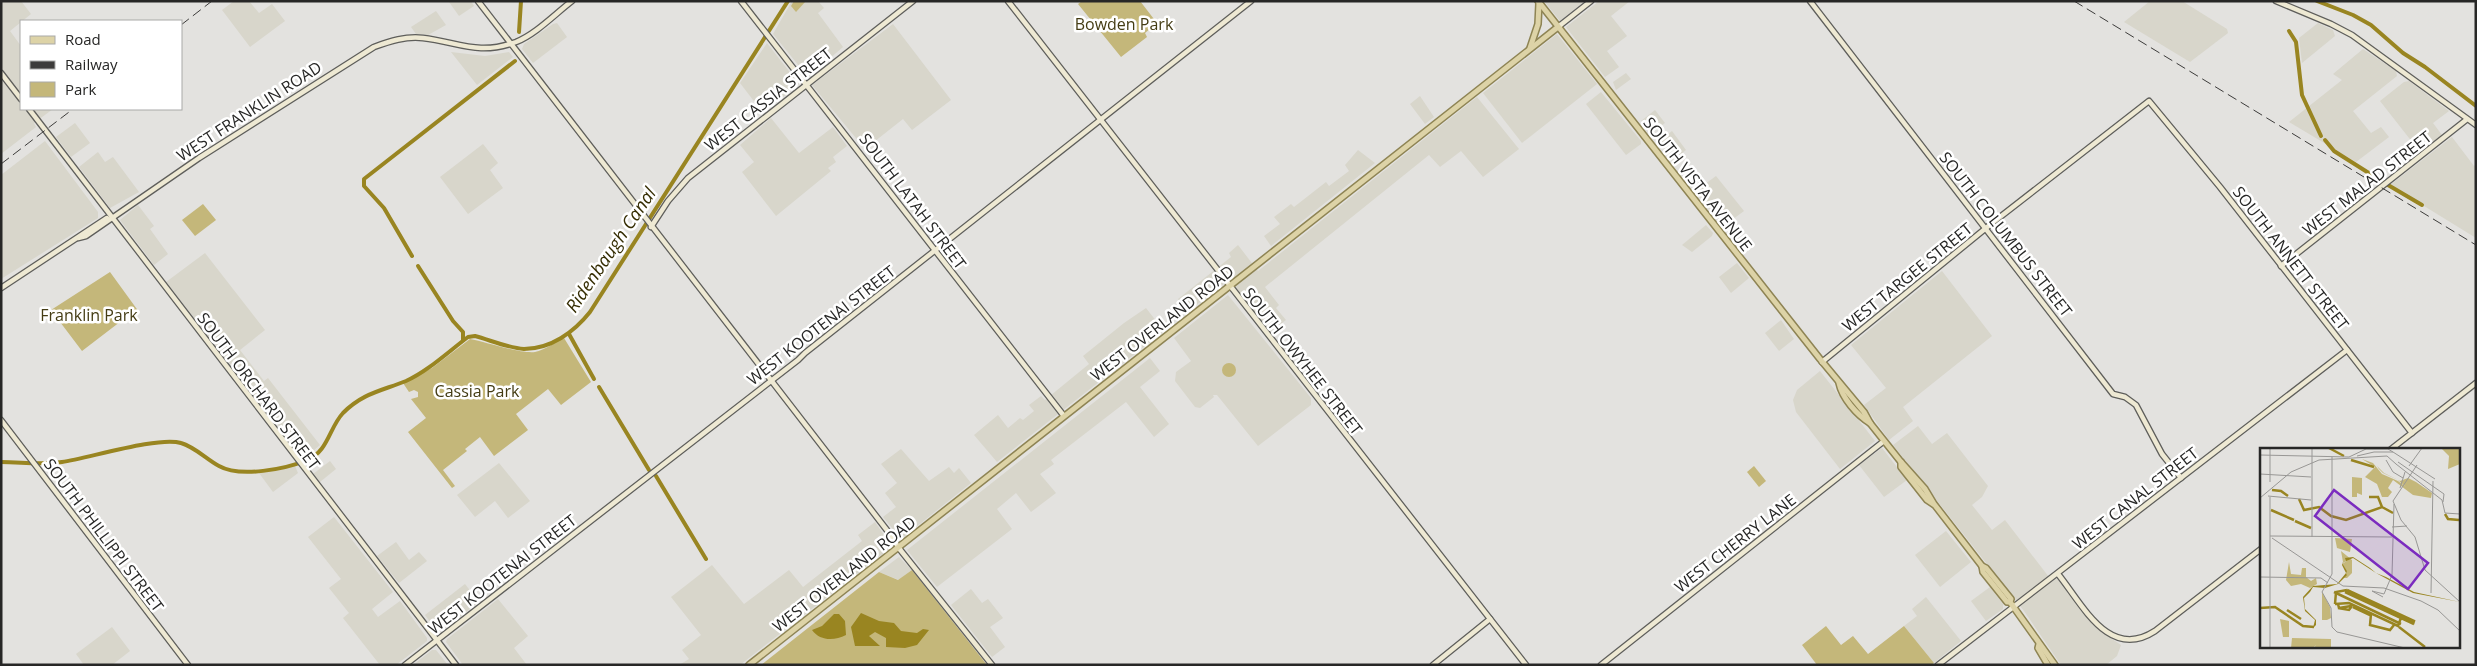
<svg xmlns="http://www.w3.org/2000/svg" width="2477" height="666" viewBox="0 0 2477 666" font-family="'Open Sans',sans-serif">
  <rect width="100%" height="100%" fill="#e3e2df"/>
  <g fill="#d8d6cb">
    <path d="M1,1H21L31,14L10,31L21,46V109H53L34,123L36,127L1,154Z"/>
    <path d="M234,1H249L259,13L272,4L285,21L250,47L222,10Z"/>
    <path d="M471,1L474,6L459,16L449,2Z"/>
    <path d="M792,1H818L824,8L818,13L843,47L808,77L773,34Z"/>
    <path d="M1544,1H1585L1560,21Z"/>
    <path d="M1599,1H1630L1611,16L1627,36L1607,51L1619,67L1605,77L1566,27Z"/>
    <path d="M2150,1H2182L2227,29L2228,33L2190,62L2124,22Z"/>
    <path d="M436,11L446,25L428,35L416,34L411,27Z"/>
    <path d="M557,23L567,37L533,63L522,49L524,44L553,24Z"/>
    <path d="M2318,23L2333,30L2335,36L2302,63L2299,38Z"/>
    <path d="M893,24L951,100L912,130L903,119L865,149L812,85Z"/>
    <path d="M1557,34L1597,84L1522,143L1483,93Z"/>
    <path d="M767,43L799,84L763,113L740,83Z"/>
    <path d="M2363,49L2396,71L2397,76L2353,111L2371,133L2381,127L2389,137L2356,162L2289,122L2342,80L2333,74Z"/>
    <path d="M451,52L485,56L509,52L513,57L477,85Z"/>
    <path d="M1626,73L1631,79L1616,90L1613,82Z"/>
    <path d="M2409,81L2449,111L2433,123L2442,135L2420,152L2380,101L2404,82Z"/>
    <path d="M1601,92L1641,141V144L1626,155L1586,104Z"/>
    <path d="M1420,96L1434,117L1425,124L1410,104Z"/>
    <path d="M1477,97L1519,149L1483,177L1461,151L1440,167L1429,155L1265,287L1279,305L1276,308L1286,320L1270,332L1229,280L1187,312L1178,299L1231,257L1229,253L1238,245L1258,271Z"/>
    <path d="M1655,110L1665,123L1651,133L1641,121Z"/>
    <path d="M771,118L799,153L833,127L847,146L833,157L836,162L828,168L831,171L776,216L742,172L754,162L740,145Z"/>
    <path d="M75,123L90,143L71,157L56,137Z"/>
    <path d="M1672,131L1686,150L1672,161L1658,142Z"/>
    <path d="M2452,137L2474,166L2476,164V238L2390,185Z"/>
    <path d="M45,141L98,212V218L1,279V175Z"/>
    <path d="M483,144L498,163L490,170L503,188L468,214L440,177Z"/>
    <path d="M1358,150L1375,163L1271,246L1264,236L1280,224L1274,217L1291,204L1294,207L1326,182L1329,186L1349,171L1345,165Z"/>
    <path d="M98,152L105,162L113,157L139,192L110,208L79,167Z"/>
    <path d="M1716,176L1744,211L1725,225H1723L1697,193V190Z"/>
    <path d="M138,205L154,226L150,229L168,254L154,265L120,220Z"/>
    <path d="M1706,225L1713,233L1712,236L1692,252L1682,245Z"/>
    <path d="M205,253L265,330L240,350L264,381L268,378L320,445L306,457L304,458L166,282Z"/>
    <path d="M1737,263L1749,278L1731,293L1719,277Z"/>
    <path d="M1942,271L1992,336L1903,407L1913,421L1889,440L1864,405L1886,388L1851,345Z"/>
    <path d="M1228,295L1311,398V405L1258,446L1217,395H1213L1214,397L1200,408L1195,407L1175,381L1176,372L1191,361L1174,338Z"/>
    <path d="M1146,308L1164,331L997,462L974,435L998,415L1008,428L1020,418L1023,420L1034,411L1029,405L1041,396L1045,400L1089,364L1083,356L1124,323Z"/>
    <path d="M1781,320L1794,339L1779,351L1765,333Z"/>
    <path d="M1150,358L1160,371L1140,387L1169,424L1154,437L1126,402L1051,460L1054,464L1040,474L1056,493L1031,512L1016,493L997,509L1012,529L937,587L907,550Z"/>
    <path d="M1820,371L1875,441L1840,469L1796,412L1793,400L1797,390Z"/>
    <path d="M1918,426L1932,444L1947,433L1988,486L1982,497L1972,505L1992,530L2005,520L2052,581L2057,578L2099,630L2121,645L2117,656L2106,665H2061L2024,611L1893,445Z"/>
    <path d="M1882,448L1907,480L1884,497L1859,465Z"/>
    <path d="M901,449L929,481L949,467L954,473L959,468L971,483L901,539L883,517L896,507L885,493L897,483L881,464Z"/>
    <path d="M330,461L336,469L320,482L313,474Z"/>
    <path d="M499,463L530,501L508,518L495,501L475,517L457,495Z"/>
    <path d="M295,466L298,473L273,492L259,473Z"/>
    <path d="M334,517L393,592L372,609L378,617L400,601L427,638V641L396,665H380L343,618L349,613L329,588L341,579L308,537Z"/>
    <path d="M875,522L891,545L890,548L740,665H679L689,659L682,650L701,635L671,597L712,565L744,604L789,570L803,587L862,541L858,535Z"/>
    <path d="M1946,531L1971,562L1940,587L1915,555Z"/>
    <path d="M396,542L409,560L419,552L427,561L399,583L377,556Z"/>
    <path d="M899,557L912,570L899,580L879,572Z"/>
    <path d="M465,584L479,602L441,631H437L425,615Z"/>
    <path d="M1990,587L2003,604V609L1986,621L1971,601Z"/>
    <path d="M971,589L982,603L988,599L1003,618L990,627L1005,647L992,657L951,605Z"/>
    <path d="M1926,597L1961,641L1934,663L1904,626L1917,616L1912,609Z"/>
    <path d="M498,599L528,636L514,648L527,665H463L446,642L447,639Z"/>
    <path d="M112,627L130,651L112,665H84L76,654Z"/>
    <path d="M432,650H436L448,665H413Z"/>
  </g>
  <g fill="#c4b77a">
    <path d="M794,1H806L796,12L791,6Z"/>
    <path d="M1082,1H1140L1157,23L1145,33L1147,37L1121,57L1078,4Z"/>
    <path d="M203,204L216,220L195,236L182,220Z"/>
    <path d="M110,272L139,312L129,315L82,351L51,310Z"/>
    <path d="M564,338L591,382L561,405L548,389L516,414L528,430L494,456L480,437L465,449L467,451L443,470L455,486L452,488L408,432L426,418L411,399L418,397V392L414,390L409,392L403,383L432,368L470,339C486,342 521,354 535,352C545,350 555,342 564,338Z"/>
    <circle cx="1229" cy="370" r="7"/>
    <path d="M1754,466L1766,481L1759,487L1747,472Z"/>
    <path d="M912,570L987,665H761L879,572L898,580Z"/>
    <path d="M1826,626L1841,645L1853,636L1868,654L1904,626L1934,663L1931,665H1817L1802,645Z"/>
  </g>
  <g fill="#998521">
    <path d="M861,613L879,621L894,623L901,631L917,633L923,629L929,630L917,645L905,648L886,647V638L875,632L869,636L880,646H855L851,627Z"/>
    <path d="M834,614H839L845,621L846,635C834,641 820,641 812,630L822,626Z"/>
  </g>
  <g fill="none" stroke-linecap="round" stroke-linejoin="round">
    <g stroke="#998521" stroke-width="4">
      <path d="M2317,1L2353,15L2371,25L2403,53L2425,67L2476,106"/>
      <path d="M2289,31L2296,42L2302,95L2321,136"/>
      <path d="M519,32L521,1"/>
      <path d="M2325,140L2334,151L2383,182"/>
      <path d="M2388,185L2422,205"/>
      <path d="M412,256L384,208L364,186V179L515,61"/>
      <path d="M418,266L453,321L463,332V340"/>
      <path d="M569,334L594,379"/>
      <path d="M599,387L649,470"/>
      <path d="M1,462C21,462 42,465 62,462C89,458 159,436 181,443C195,447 206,459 219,466C240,478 286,469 307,460C328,452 329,428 343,413C363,393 381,391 406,381C428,371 448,352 468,337L475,336C490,340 508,348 524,349C551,349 574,332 590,312L788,1"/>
      <path d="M656,476L706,559"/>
    </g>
    <defs>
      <g id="secondary">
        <path d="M478,1L893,538L898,547L992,665"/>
        <path d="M741,1L1064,416"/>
        <path d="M1008,1L1526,665"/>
        <path d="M1810,1L2113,394L2125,397L2136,405L2162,454L2181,478"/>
        <path d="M2276,1L2331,24L2352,35L2476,125"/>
        <path d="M1558,27L1591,1"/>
        <path d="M1,73L21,99"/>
        <path d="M29,109L456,665"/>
        <path d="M651,227L668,201L688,178L913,1"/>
        <path d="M78,238L86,236L199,158L374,47C390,41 406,36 423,38C458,42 478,56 516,42C536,34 555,14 572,1"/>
        <path d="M2281,266L2466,120"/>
        <path d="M1,288L107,218"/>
        <path d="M1822,362L1991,224L2149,101L2220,187L2412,433"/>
        <path d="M1,420L188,665"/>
        <path d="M2390,450L2476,383"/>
        <path d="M2058,574C2083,605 2109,661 2155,631L2261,549"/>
        <path d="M405,665L798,360L805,353L1251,1"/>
        <path d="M1433,665L1490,619"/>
        <path d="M1601,665L1884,441"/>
        <path d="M1938,665L2347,350"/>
      </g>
      <g id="primary">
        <path d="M1538,1L1820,359L1864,412L1870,423L1901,462L1925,489L1934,504L1982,566L1983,572L2007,602H2010"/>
        <path d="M1530,48L1538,24L1539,3"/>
        <path d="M1839,383C1842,398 1857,415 1870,423"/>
        <path d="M1901,462V467L1927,500L1933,504"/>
        <path d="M1982,566L1986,568L2011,599L2010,602L2055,665"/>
        <path d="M2039,644L2038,648L2048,665"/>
        <path d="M749,665L1558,27"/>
      </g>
    </defs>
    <use href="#secondary" stroke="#5e5e5b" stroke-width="7"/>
    <use href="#primary" stroke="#8e8454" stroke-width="8"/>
    <use href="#secondary" stroke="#eee9d3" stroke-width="4.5"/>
    <use href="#primary" stroke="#ddd3a7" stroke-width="5"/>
    <g stroke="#3d3c3b" stroke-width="1" stroke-dasharray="10 5" stroke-linecap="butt">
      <path d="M2074,1L2476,245"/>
      <path d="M181,25L212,1"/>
      <path d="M1,164L73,109"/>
    </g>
  </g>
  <g text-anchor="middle" stroke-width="5" stroke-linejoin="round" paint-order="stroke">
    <g font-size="16" fill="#443c14" stroke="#fff">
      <text x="1124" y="30">Bowden Park</text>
      <text x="89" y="321">Franklin Park</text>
      <text x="477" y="397">Cassia Park</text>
    </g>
    <g font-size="16" fill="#272726" stroke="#fff">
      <text transform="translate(768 99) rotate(-38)" y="6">WEST CASSIA STREET</text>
      <text transform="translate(249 111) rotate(-33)" y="6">WEST FRANKLIN ROAD</text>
      <text transform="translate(2367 183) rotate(-38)" y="6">WEST MALAD STREET</text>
      <text transform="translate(1698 184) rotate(52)" y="6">SOUTH VISTA AVENUE</text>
      <text transform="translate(913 201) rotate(53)" y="6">SOUTH LATAH STREET</text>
      <text transform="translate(2006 234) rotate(52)" y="6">SOUTH COLUMBUS STREET</text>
      <text transform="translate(2291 258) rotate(52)" y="6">SOUTH ANNETT STREET</text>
      <text transform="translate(1907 277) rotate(-39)" y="6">WEST TARGEE STREET</text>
      <text transform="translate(1162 323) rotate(-38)" y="6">WEST OVERLAND ROAD</text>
      <text transform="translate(821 325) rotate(-38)" y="6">WEST KOOTENAI STREET</text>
      <text transform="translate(1303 361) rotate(52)" y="6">SOUTH OWYHEE STREET</text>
      <text transform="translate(259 391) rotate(53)" y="6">SOUTH ORCHARD STREET</text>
      <text transform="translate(2135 498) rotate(-38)" y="6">WEST CANAL STREET</text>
      <text transform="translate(104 535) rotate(53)" y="6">SOUTH PHILLIPPI STREET</text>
      <text transform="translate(1735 543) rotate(-38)" y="6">WEST CHERRY LANE</text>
      <text transform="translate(502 574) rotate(-38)" y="6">WEST KOOTENAI STREET</text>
      <text transform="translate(844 574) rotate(-38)" y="6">WEST OVERLAND ROAD</text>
    </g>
    <g font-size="18" font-style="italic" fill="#362e04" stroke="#fff">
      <text transform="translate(611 250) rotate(-56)" y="6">Ridenbaugh Canal</text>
    </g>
  </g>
  <g transform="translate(2260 448)">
    <rect width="200" height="200" fill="#e3e2df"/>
    <path d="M181,0H200V16L188,21L189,8ZM102,11L113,15L122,26L138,33L146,39L138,32L123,25L119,21L117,18L124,25L140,33L148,30L156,34L172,45L171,50L153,47L133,32L128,40L132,44L128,49H122L117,36L105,29L115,19ZM92,29L102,30V47L97,45V49H92ZM75,90L92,91L90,104L77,100ZM81,103L92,112V125L87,130H84L87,123L82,116L88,112L83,114ZM29,114L31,126L41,127L42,120H46V129L51,133L56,130L57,136L50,140L41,136L31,138L26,132ZM62,144L70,159L71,170L67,172H62ZM20,171L29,173V189H23ZM32,190L71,191V200H54L56,197L53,200H31Z" fill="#c4b77a"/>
    <path d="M93,109L110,120L116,125L126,129L154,144L200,154L153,145L116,125L93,110L82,115L87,123L86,126L87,127L78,136L65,140L53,139L50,144L44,150L45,161L56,172V177L53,180L55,172L45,163L43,149L53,138L77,136L86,125L82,117L83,114L86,113L85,110Z" fill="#998521"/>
    <path fill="none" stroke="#998521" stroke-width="2.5" d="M69,0L84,8M91,12L114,19M12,42L21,43L28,48M109,49H118L122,59M39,51L44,62L59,59L71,68L86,72L122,59L133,65M11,62L34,72M185,66L188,71L199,72M35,73L51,80M87,142L154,173L153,176M74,144L141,176M85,144L154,176M75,156L89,155L138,178L142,167M75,156L76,144L87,142M78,156L79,160L91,158M93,159L110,167M0,160L15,159L43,178L54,179M78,160L89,162L92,158M27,162L41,171M111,166L110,177L130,182L134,177M139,179L165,199"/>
    <path fill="none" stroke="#989795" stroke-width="1" d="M10,0V34M0,7L89,9L106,1H128L133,4M97,8L114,4H133L175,31M72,9V126L62,144L71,160L72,179L77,184L145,200M126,12L133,24L143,30M138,14L184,46L183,54M136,16L182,52L185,65L200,66M157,17L133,53L141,72L155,89L165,122L200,154M149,18L162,0M0,26L51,29M140,40L145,24M8,48L51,52M10,49V200M0,50L31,24L59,12L127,8L136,16M132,79L147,78M10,88L132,89M52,89V0M12,90L83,138L124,140L161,153L178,162L200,183M0,129L61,130L68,135M171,145L173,33M124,146L132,127L134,56M123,149L112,143L124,146"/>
    <path fill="#7b2cbf" fill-opacity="0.15" stroke="#7b2cbf" stroke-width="2.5" d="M74,42L168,115L148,141L55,68Z"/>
    <rect width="200" height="200" fill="none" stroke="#272726" stroke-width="2.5"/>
  </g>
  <rect width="2477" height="666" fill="none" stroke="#272726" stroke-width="5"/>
  <rect x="20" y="20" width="162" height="90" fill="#ffffff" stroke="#a9a9a8"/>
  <rect x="30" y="36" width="25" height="8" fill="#ddd3a7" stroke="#a9a9a8"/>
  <text x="65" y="45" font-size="15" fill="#272726">Road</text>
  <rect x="30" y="61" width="25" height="8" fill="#3d3c3b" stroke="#a9a9a8"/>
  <text x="65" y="70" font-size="15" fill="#272726">Railway</text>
  <rect x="30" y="82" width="25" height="15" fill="#c4b77a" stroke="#a9a9a8"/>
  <text x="65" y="95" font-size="15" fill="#272726">Park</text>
</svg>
